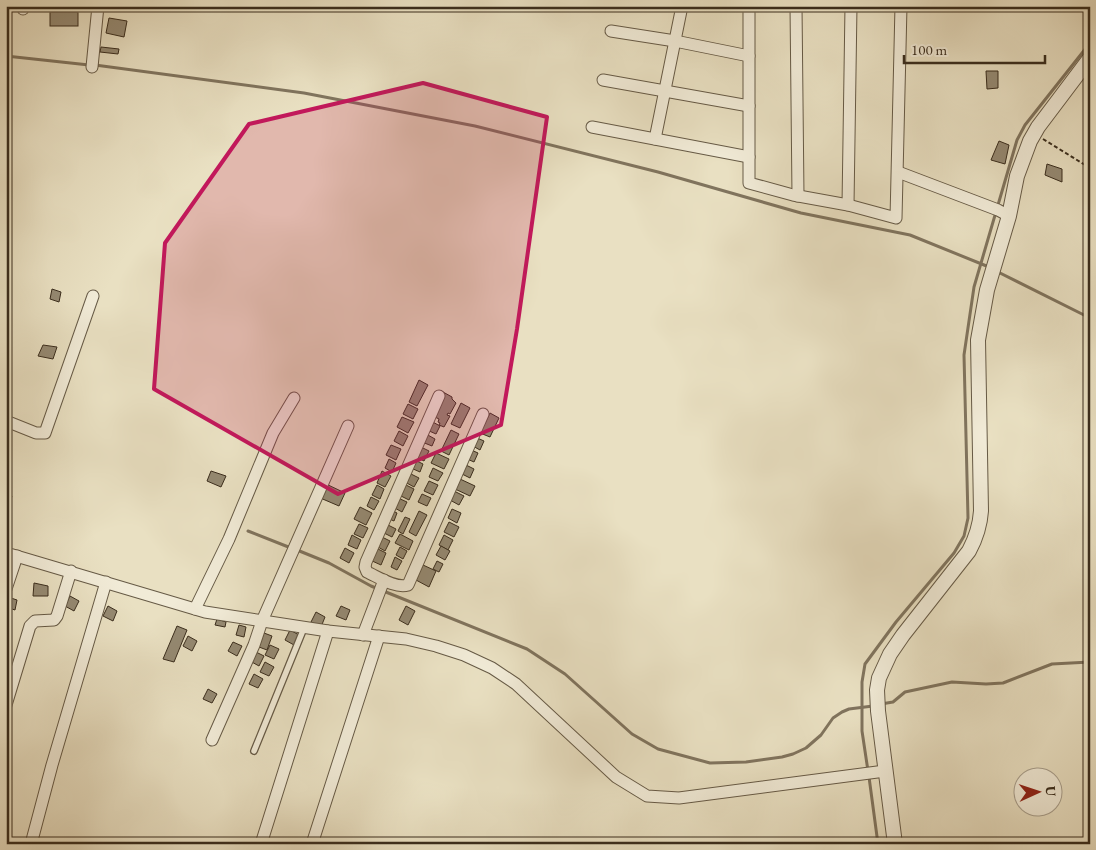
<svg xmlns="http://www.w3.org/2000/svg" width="1096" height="850" viewBox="0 0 1096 850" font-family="'EB Garamond',serif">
  <rect width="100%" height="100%" fill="#e9e0c2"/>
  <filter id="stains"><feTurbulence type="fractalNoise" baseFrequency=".004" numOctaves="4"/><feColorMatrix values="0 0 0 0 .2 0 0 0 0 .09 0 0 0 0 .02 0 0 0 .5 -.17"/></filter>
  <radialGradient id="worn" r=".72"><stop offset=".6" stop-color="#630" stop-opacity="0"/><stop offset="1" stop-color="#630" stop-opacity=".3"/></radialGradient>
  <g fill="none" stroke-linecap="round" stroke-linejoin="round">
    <g stroke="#80745e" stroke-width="3">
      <path d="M6,56L89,65"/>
      <path d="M95,65L304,93L475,126L658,172L801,213L910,235L989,267"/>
      <path d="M996,271L1090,318"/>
      <path d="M248,531L291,548"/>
      <path d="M297,550L329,563L371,586L527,649L565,674L632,734L658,749L710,763L746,762L782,757L793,754L806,748L821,735L833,718L842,712L849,709L873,706"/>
      <path d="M881,704L893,702L905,692L952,682L986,684L1003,683L1052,664L1090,662"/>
      <path d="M868,771L862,731V682L865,664L896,622L954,553L964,536L968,518L964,355L974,287L1017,140L1025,125L1090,43"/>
      <path d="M869,777L878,844"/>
    </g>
  </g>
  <g fill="#958a73" stroke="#3a2d1d">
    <rect x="50" y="12" width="28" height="14"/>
    <path d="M109,18L127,21L124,37L106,33Z"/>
    <path d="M101,47L119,49L118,54L100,52Z"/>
    <path d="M986,71H998V88L987,89Z"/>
    <path d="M999,141L1009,145L1005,164L991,160Z"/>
    <path d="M1047,164L1062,169V182L1045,175Z"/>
    <path d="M52,289L61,292L59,302L50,299Z"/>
    <path d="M43,345L57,347L53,359L38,356Z"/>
    <path d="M419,380L428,385L417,406L409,402Z"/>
    <path d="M443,392L452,397V399L456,403L450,414L448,413L447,415L450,416L444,427L439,425L440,423L438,422L439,419L431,415Z"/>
    <path d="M461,403L470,408L460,428L451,424Z"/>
    <path d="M408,404L418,409L413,419L403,414Z"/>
    <path d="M490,413L499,418L490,437L480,433Z"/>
    <path d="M402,417L414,422L408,433L397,427Z"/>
    <path d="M431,421L440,426L436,434L427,430Z"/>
    <path d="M451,430L459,434L449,455L441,451Z"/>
    <path d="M399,431L408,436L403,446L394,441Z"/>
    <path d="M426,434L435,439L432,446L422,442Z"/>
    <path d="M475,437L484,441L480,450L471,445Z"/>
    <path d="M391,445L401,449L396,460L386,455Z"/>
    <path d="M421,447L429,451L424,461L416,457Z"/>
    <path d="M469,449L478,453L474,462L465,458Z"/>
    <path d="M436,453L449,459L444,469L431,463Z"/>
    <path d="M389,459L396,463L392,472L385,468Z"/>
    <path d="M415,460L423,464L420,472L411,468Z"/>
    <path d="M464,464L474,469L470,478L460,473Z"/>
    <path d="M433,468L443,473L438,481L429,477Z"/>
    <path d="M211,471L226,476L221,487L207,481Z"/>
    <path d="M382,471L391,476L385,487L377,483Z"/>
    <path d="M409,473L419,478L414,487L405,482Z"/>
    <path d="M460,479L475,486L470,496L455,489Z"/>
    <path d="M429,481L438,485L433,495L424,491Z"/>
    <path d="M324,483L345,493L339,506L318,497Z"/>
    <path d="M404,484L414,489L409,500L399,495Z"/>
    <path d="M377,485L384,489L380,499L372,495Z"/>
    <path d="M454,491L464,496L459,505L450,500Z"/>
    <path d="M6,494L12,496L6,516Z"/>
    <path d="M422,494L431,498L427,506L418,502Z"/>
    <path d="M371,497L379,501L374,510L367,506Z"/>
    <path d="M398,498L407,502L402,512L393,507Z"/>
    <path d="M360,507L372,513L366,525L354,519Z"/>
    <path d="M452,509L461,513L457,523L448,518Z"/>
    <path d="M391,510L397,513L394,521L387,518Z"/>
    <path d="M419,511L427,515L416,536L409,532Z"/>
    <path d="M405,517L410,519L403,534L398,531Z"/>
    <path d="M449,522L459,527L454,537L444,532Z"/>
    <path d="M359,524L368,528L363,538L354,534Z"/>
    <path d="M386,524L396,529L392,537L382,532Z"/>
    <path d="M6,530L11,532L6,542Z"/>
    <path d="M400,534L413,541L409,550L395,543Z"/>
    <path d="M352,535L361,540L357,549L348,545Z"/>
    <path d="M444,535L453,540L448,550L439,545Z"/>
    <path d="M382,537L390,541L385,551L378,547Z"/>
    <path d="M441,546L450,551L445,560L436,555Z"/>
    <path d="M400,547L407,551L403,559L396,555Z"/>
    <path d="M345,548L354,553L349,563L340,558Z"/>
    <path d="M376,548L386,553L381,565L370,560Z"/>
    <path d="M395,557L402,561L397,570L391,567Z"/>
    <path d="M437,561L443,564L439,572L433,569Z"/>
    <path d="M423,565L436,571L429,587L416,580Z"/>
    <path d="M34,583L48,586V596H33Z"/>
    <path d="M70,596L79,601L74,611L65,606Z"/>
    <path d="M8,597L17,600L15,610L6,607Z"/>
    <path d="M108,606L117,611L113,621L103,616Z"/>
    <path d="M341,606L350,610L346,620L336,616Z"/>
    <path d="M406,606L415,611L408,625L399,620Z"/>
    <path d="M316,612L325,617L321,627L311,622Z"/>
    <path d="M217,619L226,622L225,627L215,625Z"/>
    <path d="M239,625L246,627L244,637L236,635Z"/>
    <path d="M177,626L187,630L174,662L163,659Z"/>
    <path d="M290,630L299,635L294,645L285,640Z"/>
    <path d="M264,633L272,636L267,650L259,647Z"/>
    <path d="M188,636L197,641L192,651L183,646Z"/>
    <path d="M233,642L242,646L237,656L228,651Z"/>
    <path d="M270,645L279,649L274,659L265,655Z"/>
    <path d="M254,651L264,656L259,666L250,661Z"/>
    <path d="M265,662L274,667L269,676L260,672Z"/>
    <path d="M254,674L263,679L258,688L249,684Z"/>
    <path d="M208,689L217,694L212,703L203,699Z"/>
  </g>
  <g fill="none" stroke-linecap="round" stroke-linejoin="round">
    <defs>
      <path id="service" d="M254,751L304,628"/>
      <g id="minor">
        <path d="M749,6V183L793,195L848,205L896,218L901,6"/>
        <path d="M796,6L798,196"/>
        <path d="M23,9V6"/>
        <path d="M611,31L675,41L749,56"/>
        <path d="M92,67L98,6"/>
        <path d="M603,80L749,106"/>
        <path d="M592,127L749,157"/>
        <path d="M655,139L682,6"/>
        <path d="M898,172L998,210L1009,216"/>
        <path d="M848,205L851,6"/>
        <path d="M439,396L366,562L365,567L367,572C378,577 396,589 408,585L483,414"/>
        <path d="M6,421L36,433H45L93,296"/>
        <path d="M6,553L205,612L328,631L406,639L436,646L464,655L492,668L516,684L616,777L647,796L679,798L885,771"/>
        <path d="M6,589L17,556"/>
        <path d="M195,609L229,539L273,433L294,398"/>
        <path d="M363,635L384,580"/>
        <path d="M6,705L30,626L35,621L54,620L57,616L71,571"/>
        <path d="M212,740L254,645L262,621L348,426"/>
        <path d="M31,844L52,765L106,582"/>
        <path d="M261,844L328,631"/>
        <path d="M312,844L379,636"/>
      </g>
      <path id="tertiary" d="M895,844L878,711L877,690L879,678L890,654L903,635L969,551C976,538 980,526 981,511L978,340L987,290L1009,216L1017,176L1030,141L1038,127L1090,58"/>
    </defs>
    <use href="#service" stroke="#665a46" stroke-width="8"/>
    <use href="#minor" stroke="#665a46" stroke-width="13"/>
    <use href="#tertiary" stroke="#665a46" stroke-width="16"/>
    <path stroke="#3a2d1d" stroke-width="2" stroke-dasharray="4 2.5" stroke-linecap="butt" d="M1043,139L1090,168"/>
    <use href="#service" stroke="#f1ebd7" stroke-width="5.5"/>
    <use href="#minor" stroke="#f1ebd7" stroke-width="11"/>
    <use href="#tertiary" stroke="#f1ebd7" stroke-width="14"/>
  </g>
  <path fill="#c2185b" fill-opacity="0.2" stroke="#c2185b" stroke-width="4" stroke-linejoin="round" d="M423,83L547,117L517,329L501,425L338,494L154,389L165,243L249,124Z"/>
  <rect width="1096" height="850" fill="none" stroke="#e9e0c2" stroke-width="25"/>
  <rect x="8" y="8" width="1081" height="835" fill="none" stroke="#3a2d1d" stroke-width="2.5"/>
  <rect x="12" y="12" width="1071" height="825" fill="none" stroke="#3a2d1d"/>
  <g transform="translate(1038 792) rotate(87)"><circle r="24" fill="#f1ebd7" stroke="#a89f8d"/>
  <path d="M0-4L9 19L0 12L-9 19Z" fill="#8f2418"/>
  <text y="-8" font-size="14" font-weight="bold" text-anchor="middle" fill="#3a2d1d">U</text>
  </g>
  <path d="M904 55v8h141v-8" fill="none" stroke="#3a2d1d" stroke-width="2.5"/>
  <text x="911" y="55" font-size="15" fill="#3a2d1d" stroke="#f1ebd7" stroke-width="4" paint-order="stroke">100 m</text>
  <rect width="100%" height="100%" filter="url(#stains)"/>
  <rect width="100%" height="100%" fill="url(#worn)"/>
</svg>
